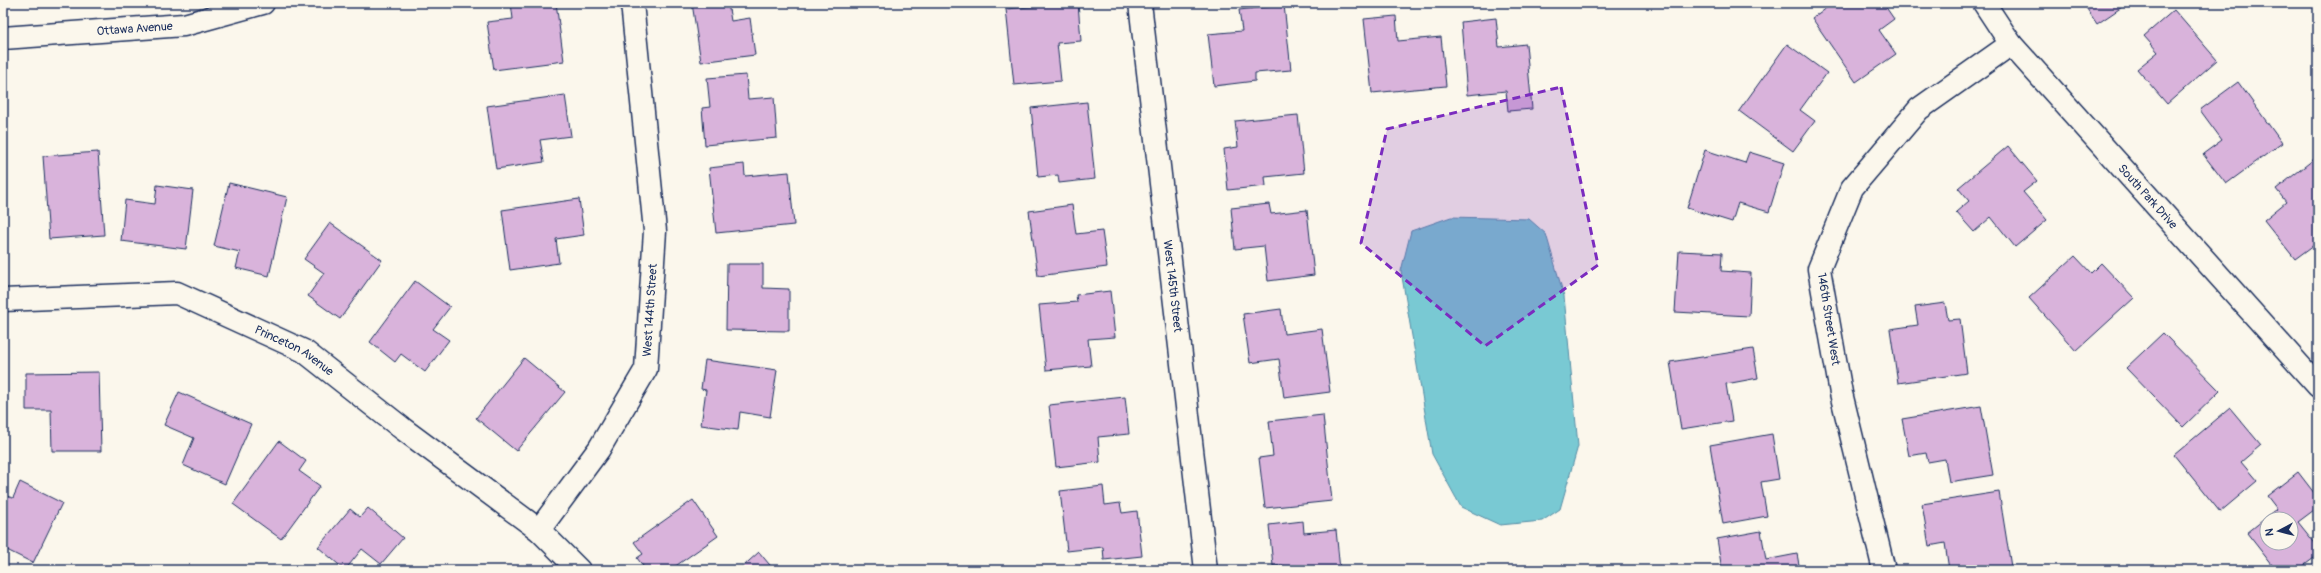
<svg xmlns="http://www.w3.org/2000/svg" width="2321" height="573" viewBox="0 0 2321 573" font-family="Pangolin,sans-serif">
  <rect width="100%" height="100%" fill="#fbf7ec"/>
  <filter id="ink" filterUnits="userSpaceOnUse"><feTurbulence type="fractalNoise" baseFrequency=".025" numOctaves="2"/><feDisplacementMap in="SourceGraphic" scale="8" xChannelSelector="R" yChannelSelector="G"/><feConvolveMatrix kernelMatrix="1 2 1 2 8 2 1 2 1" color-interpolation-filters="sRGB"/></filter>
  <g filter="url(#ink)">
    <path fill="#79c9d3" stroke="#538ba4" d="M1451,217L1529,219L1546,234L1564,296L1578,446L1560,509L1542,521L1500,525L1461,507L1432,454L1401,271L1411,231Z"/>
    <g fill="#d9b3db" stroke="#1b2f5e" fill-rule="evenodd">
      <path d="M511,3H556L564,61L494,70L487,22L513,19Z"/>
      <path d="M692,3H728L731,21L750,18L755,55L701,62Z"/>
      <path d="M1078,3L1081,41L1057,43L1061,81L1014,85L1006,9Z"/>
      <path d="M1833,3H1883L1894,19L1879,30L1896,54L1856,82L1812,18Z"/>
      <path d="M2083,3H2128L2097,24Z"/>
      <path d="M1284,5L1291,70L1255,73V81L1214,86L1208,34L1242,31L1239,10Z"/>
      <path d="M2174,10L2217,60L2167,104L2137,69L2158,52L2144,36Z"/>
      <path d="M1396,16L1398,41L1441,37L1446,86L1372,93L1364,19Z"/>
      <path d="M1496,18L1499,47L1526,44L1532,109L1508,111L1506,91L1467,95L1461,22Z"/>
      <path d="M1787,44L1827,73L1800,110L1815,121L1793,151L1739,111Z"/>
      <path d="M746,75L748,99L774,97L777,138L705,145L702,108L710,107L707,78Z"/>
      <path d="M2238,82L2282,143L2226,184L2203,154L2222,140L2200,110Z"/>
      <path d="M565,95L571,136L540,140L544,162L496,169L487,106Z"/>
      <path d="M1087,102L1095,179L1059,183L1058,175L1038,177L1031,108Z"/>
      <path d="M1298,115L1304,173L1265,177L1266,186L1228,190L1224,149L1238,147L1235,121Z"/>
      <path d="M2008,146L2037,181L2023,192L2047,220L2015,247L1991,217L1974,232L1956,212L1969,201L1958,188Z"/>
      <path d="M1705,150L1745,163L1749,152L1784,163L1769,212L1738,203L1732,222L1687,208Z"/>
      <path d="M98,152L104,235L49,239L43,156Z"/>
      <path d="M2318,156V242L2295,259L2264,220L2286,202L2276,189Z"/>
      <path d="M744,164L745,176L789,172L794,225L716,233L709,168Z"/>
      <path d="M229,183L287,197L269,276L236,268L240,252L214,246Z"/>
      <path d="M157,185L193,190L186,249L121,241L125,200L155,204Z"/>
      <path d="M579,199L584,235L556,239L559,263L510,270L502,210Z"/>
      <path d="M1269,204L1271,214L1307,210L1314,275L1268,281L1264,246L1235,249L1231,208Z"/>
      <path d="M1072,205L1076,234L1102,231L1107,267L1038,276L1029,211Z"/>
      <path d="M330,223L382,260L340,319L308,296L324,273L304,259Z"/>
      <path d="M1679,251L1722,253L1721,271L1751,273L1749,316L1675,312Z"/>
      <path d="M2075,256L2091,273L2101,263L2134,298L2076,351L2029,298Z"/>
      <path d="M727,264H763V288L789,289V331L726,330Z"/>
      <path d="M415,281L450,307L433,329L449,340L425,372L401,354L395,362L370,342Z"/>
      <path d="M1110,291L1115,337L1088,339L1091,366L1046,370L1039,305L1077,302L1076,295Z"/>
      <path d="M1945,303L1948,320L1960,319L1967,373L1898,383L1890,329L1918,325L1915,307Z"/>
      <path d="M1281,309L1284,334L1322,329L1330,392L1284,398L1279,359L1250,363L1243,314Z"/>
      <path d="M2163,333L2220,391L2183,427L2126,368Z"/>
      <path d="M1753,349L1758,378L1726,384L1732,421L1681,429L1670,362Z"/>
      <path d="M524,358L565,392L516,451L476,418Z"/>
      <path d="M705,360L777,370L770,417L740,412L738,430L701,425L706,390L701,389Z"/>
      <path d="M99,372L101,451H52L51,410H26V373Z"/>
      <path d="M179,392L251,424L225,484L183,465L194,438L164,425Z"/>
      <path d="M1125,397L1129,434L1098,437L1100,462L1056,467L1049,405Z"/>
      <path d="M1981,406L1993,475L1949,482L1945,459L1928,462L1926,453L1909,456L1902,419Z"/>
      <path d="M2230,408L2261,445L2241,462L2257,481L2220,512L2174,455Z"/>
      <path d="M1323,415L1332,501L1265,508L1259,458L1273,456L1269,421Z"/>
      <path d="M1772,434L1779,479L1761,482L1767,516L1723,524L1710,445Z"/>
      <path d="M279,441L306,461L299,471L320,486L281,539L233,504Z"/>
      <path d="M2298,472L2318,498V507L2298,522L2318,547V555L2298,570H2276L2247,533L2277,509L2267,496ZM2267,519H2291V543H2267Z"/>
      <path d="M20,482L62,503L33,563L3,548V495L13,498Z"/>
      <path d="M1103,486L1105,505L1120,503L1122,513L1137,511L1142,556L1104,560L1103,547L1067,551L1060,491Z"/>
      <path d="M1999,492L2011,567L1988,570H1949L1945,543L1929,546L1922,504Z"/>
      <path d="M693,500L718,536L670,570H646L637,558L643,554L634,542Z"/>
      <path d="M368,508L403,538L381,564L362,549L345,570L318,547L350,509L360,517Z"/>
      <path d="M1303,521L1304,533L1336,530L1340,570H1283V565L1273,566L1269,525Z"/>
      <path d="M1761,531L1766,560L1797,554L1800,570H1722L1717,539Z"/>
      <path d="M759,552L774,570H739Z"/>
    </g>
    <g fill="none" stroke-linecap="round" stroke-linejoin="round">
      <defs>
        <g id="minor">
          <path id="s1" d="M1140,3L1206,570"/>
          <path id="s2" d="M1984,3L2011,44L2318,386"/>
          <path id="s3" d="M3,38L184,25L263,3"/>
          <path id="s4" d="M3,300L177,293L304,351L403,429L539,530"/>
          <path id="s5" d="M579,570L539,530L599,449L646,369L655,231L632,3"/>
          <path d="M1884,570L1841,393L1819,269L1852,188L1919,109L2011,44"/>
        </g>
      </defs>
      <use href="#minor" stroke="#1b2f5e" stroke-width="25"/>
      <use href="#minor" stroke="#fbf7ec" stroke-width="22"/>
    </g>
  </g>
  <path fill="#7b2cbf" fill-opacity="0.2" stroke="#7b2cbf" stroke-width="3" stroke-dasharray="8 5" stroke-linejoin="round" d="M1561,87L1598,265L1485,346L1361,243L1387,129Z"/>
  <g text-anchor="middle" stroke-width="3" stroke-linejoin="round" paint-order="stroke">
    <g font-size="12" fill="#1b2f5e" stroke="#fbf7ec">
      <text dy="4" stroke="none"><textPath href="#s3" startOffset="132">Ottawa Avenue</textPath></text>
      <text dy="4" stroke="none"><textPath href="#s2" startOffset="254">South Park Drive</textPath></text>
      <text dy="4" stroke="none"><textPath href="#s1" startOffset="285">West 145th Street</textPath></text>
      <text dy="4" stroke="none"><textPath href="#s5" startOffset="309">West 144th Street</textPath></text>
      <text transform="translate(1829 319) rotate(81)" y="4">146th Street West</text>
      <text dy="4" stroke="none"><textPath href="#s4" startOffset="305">Princeton Avenue</textPath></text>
    </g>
  </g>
  <rect width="2321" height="573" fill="none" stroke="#fbf7ec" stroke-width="16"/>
  <rect x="8" y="8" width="2305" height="557" fill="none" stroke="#1b2f5e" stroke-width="1.5" filter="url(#ink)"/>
  <g transform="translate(2279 531) rotate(263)"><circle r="19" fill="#fbf7ec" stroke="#a1a7b3"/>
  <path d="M0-3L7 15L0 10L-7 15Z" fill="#1b2f5e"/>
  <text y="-6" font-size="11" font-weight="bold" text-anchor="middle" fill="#1b2f5e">N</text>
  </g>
</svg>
